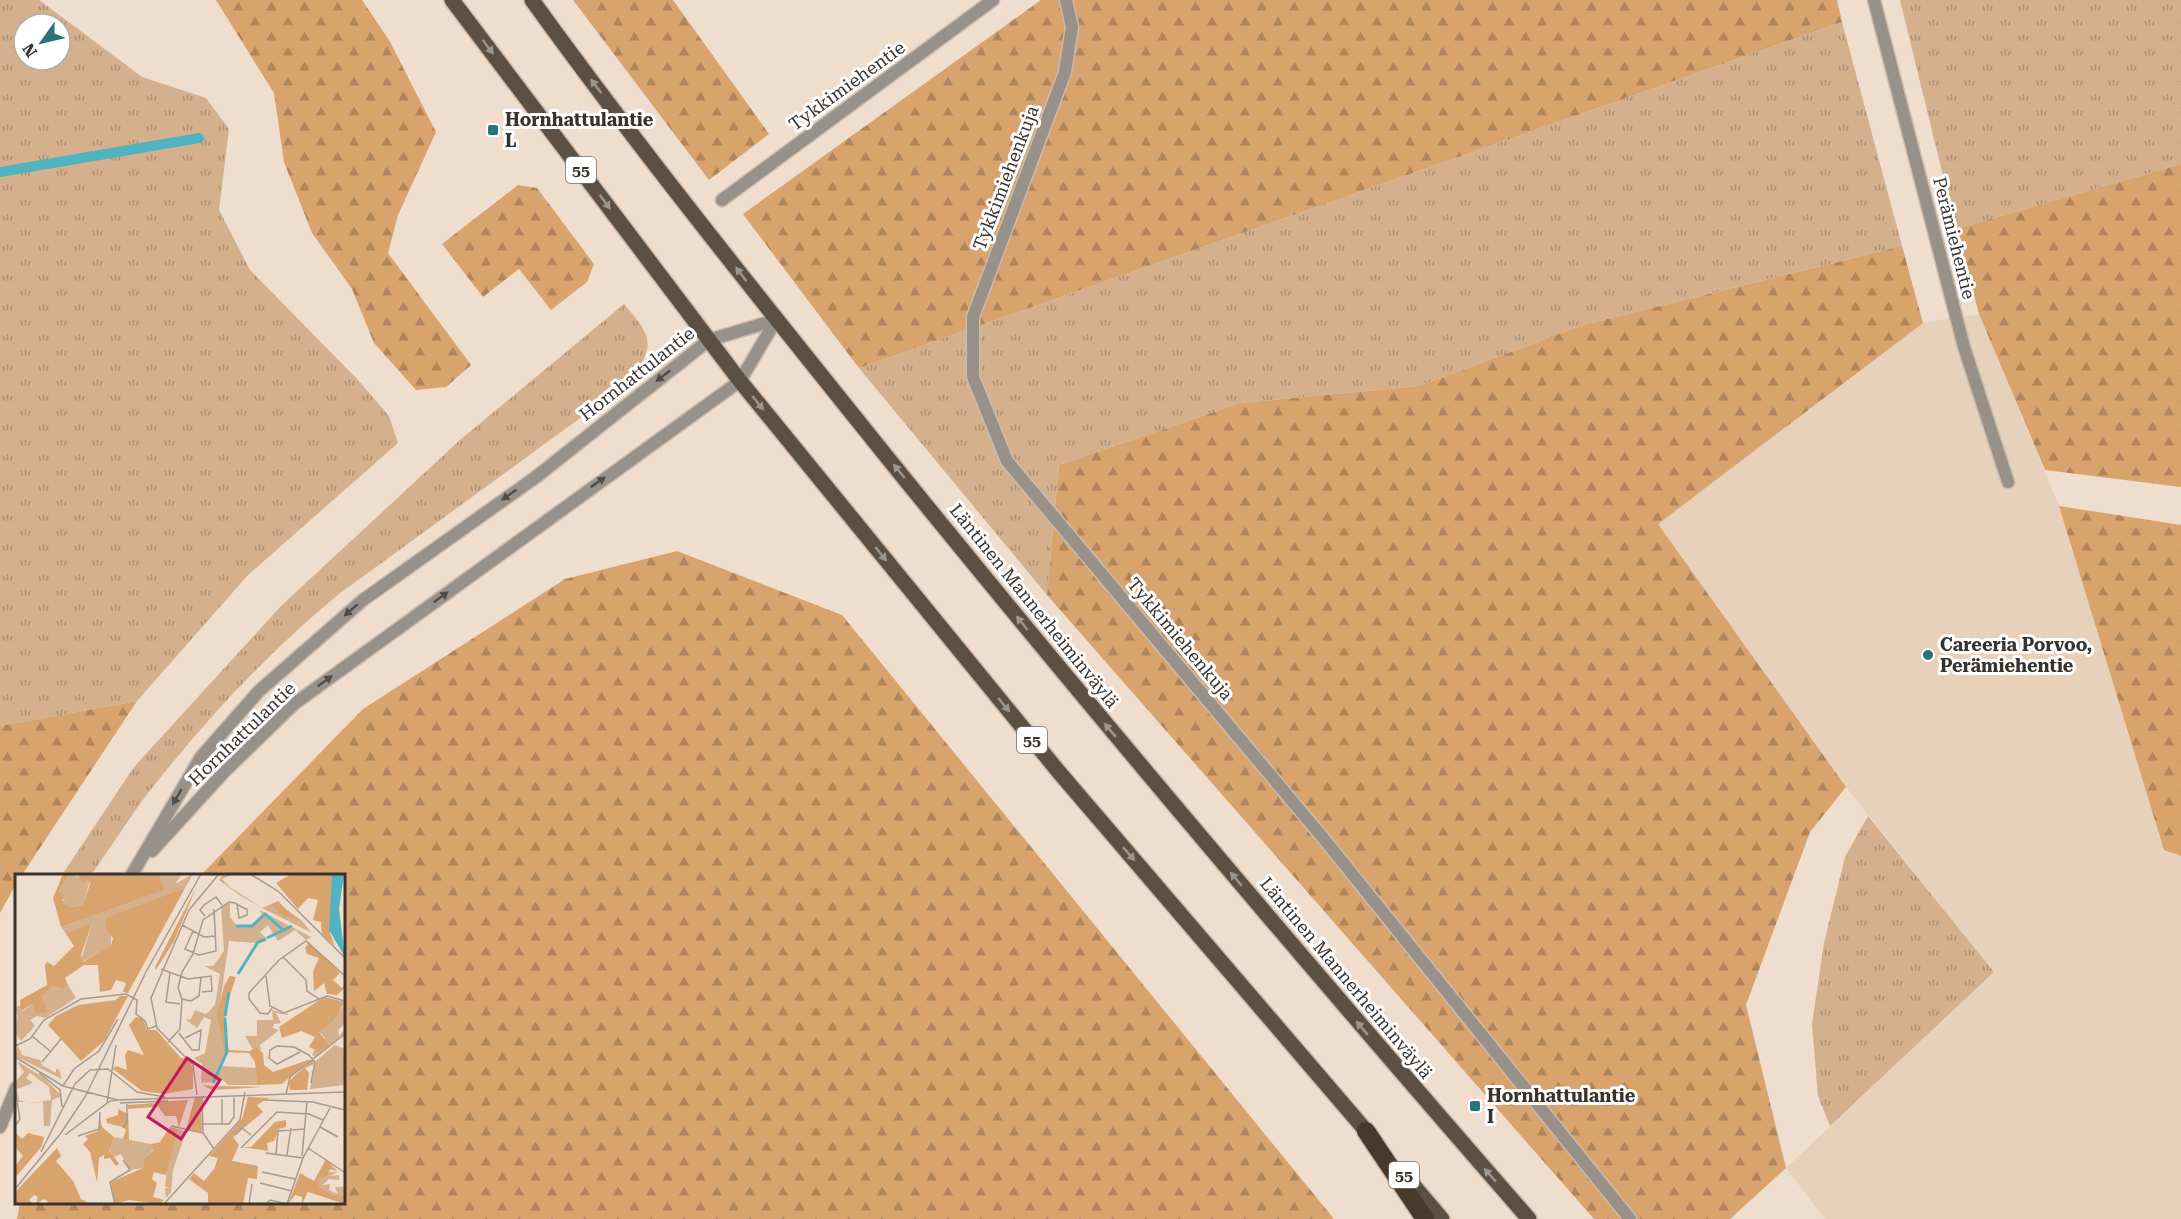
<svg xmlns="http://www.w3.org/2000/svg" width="2181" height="1219" viewBox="0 0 2181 1219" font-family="'Roboto Serif',serif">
  <defs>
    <pattern id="grass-tufts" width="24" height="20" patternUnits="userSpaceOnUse" patternTransform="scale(1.5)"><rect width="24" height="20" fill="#d4b08d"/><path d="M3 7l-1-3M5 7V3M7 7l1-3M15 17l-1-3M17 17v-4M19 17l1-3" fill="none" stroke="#ad9074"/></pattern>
    <pattern id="forest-firs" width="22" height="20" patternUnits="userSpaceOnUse" patternTransform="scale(1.5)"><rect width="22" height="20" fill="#d9a36e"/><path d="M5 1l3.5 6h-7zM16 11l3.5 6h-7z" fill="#b1855b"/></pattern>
  </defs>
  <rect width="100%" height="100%" fill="#efddcd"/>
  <path fill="#e7d1bb" d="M1979,314L2059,506L2164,849L2181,856V1219H1825L1786,1168L1994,972L1846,787L1658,524L1923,323Z"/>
  <g fill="url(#grass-tufts)" fill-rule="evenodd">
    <path d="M0,0H39L142,77L206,98L229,129L219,210L250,270L358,380L389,416L398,443L248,575L137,701L0,726ZM24,24H60V60H24Z"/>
    <path d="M1900,0H2181V164L1956,229Z"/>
    <path d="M1842,22L1902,246L1583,325L1419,386L1240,403L1059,465L1047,595L859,368Z"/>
    <path d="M624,304C652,337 656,343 631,381L339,594C273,648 213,712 160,778C135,808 114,843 91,875H62L134,767L282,605L460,440Z"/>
    <path d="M1868,816L1994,972L1830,1126L1818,1096L1812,1024L1824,943L1845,857Z"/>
  </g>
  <g fill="url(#forest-firs)">
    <path d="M216,0H362L389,40L436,132L398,215L388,253L471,365L446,387L416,390L374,343L352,289L312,233L284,162L274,93Z"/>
    <path d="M573,0H673L769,134L709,180Z"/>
    <path d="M1041,0H1837L1842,22L859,368L743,214Z"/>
    <path d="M2181,164V487L2045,470L1979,314L1956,229Z"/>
    <path d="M518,185L537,188L594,264L587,282L551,310L519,269L483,297L442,244Z"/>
    <path d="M1902,246L1923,323L1658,524L1846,787L1810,832L1746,1005L1786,1168L1730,1219H1594L1047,595L1059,465L1240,403L1419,386L1583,325Z"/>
    <path d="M2059,506L2181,525V856L2164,850Z"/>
    <path d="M677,551L842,615L1334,1219H17L20,1203L344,1202V876L201,875L363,709L565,579Z"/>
    <path d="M137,701L22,875L16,876V884L0,913V726Z"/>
  </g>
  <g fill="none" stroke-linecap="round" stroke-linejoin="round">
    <path stroke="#4fb4bf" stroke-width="10" d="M0,172L199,138"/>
    <defs>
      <g id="minor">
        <path d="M1066,0L1072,27L1065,72L973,317V377L1007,461L1324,839L1630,1219"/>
        <path d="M1874,0L1964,347L2008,482"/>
        <path d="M722,200L993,0"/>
      </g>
      <g id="tertiary">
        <path d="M152,851L225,771L294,704L740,381L776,320"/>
        <path d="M131,876L201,757L259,691L363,600L536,477L709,340L776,320"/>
        <path d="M0,1127L16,1088"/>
      </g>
      <g id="primary">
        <path d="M452,0L740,381L1058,771L1373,1139"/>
        <path d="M532,0C646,158 769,310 891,462C1099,719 1312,970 1529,1219"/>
        <path d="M1403,1173L1442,1219"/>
      </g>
      <path id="motorway" d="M1366,1131L1425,1219"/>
    </defs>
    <use href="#minor" stroke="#cbbbad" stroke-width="15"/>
    <use href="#tertiary" stroke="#cbbbad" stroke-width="15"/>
    <use href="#primary" stroke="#cbbbad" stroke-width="18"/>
    <use href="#motorway" stroke="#cbbbad" stroke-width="21"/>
    <use href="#minor" stroke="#98918a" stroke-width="12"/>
    <use href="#tertiary" stroke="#98918a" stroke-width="12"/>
    <use href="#primary" stroke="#5c5044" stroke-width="15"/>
    <use href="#motorway" stroke="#47392c" stroke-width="18"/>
  </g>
  <defs><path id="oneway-solid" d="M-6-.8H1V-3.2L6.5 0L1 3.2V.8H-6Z" transform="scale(1.5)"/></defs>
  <g fill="#9d968f">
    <use href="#oneway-solid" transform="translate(488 47) rotate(53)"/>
    <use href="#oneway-solid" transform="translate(596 86) rotate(-127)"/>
    <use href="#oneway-solid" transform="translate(605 202) rotate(53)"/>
    <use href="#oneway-solid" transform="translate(741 274) rotate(-127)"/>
    <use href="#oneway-solid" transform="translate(758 403) rotate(51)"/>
    <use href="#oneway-solid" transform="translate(899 471) rotate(-129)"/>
    <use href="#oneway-solid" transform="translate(881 554) rotate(51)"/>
    <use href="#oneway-solid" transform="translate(1022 623) rotate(-129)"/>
    <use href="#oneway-solid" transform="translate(1004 705) rotate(51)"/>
    <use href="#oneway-solid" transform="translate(1110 730) rotate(-130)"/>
    <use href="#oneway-solid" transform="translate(1129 854) rotate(49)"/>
    <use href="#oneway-solid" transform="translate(1236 879) rotate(-130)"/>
    <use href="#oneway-solid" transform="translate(1362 1028) rotate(-130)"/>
    <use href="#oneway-solid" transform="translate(1490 1175) rotate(-131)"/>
  </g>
  <g fill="#524a44">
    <use href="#oneway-solid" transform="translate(663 376) rotate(142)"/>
    <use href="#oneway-solid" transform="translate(598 482) rotate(-35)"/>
    <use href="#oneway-solid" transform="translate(509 495) rotate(145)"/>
    <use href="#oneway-solid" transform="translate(441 597) rotate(-36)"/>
    <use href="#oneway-solid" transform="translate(351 610) rotate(139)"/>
    <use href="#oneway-solid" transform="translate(325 681) rotate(-36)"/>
    <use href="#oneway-solid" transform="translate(177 797) rotate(120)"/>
  </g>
  <g fill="#29737b" stroke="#fff" stroke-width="2">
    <rect x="487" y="124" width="12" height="12" rx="3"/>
    <circle cx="1928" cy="655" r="6"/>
    <rect x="1469" y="1100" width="12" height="12" rx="3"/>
  </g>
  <g text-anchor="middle" stroke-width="6" stroke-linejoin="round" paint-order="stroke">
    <g fill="#fff" stroke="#75706c" stroke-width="1.5">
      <rect x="566" y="157" width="30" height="26" rx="4.5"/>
      <rect x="1017" y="727" width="30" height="26" rx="4.5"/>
      <rect x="1389" y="1162" width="30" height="26" rx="4.5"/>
    </g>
    <g font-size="16" font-weight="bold" fill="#3a332d">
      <text x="581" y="176">55</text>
      <text x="1032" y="746">55</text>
      <text x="1404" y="1181">55</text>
    </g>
    <g font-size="18" fill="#3a332d" stroke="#fff">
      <text transform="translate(847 86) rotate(-36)" y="6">Tykkimiehentie</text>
      <text transform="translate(1006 178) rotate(-69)" y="6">Tykkimiehenkuja</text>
      <text transform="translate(1954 238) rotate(76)" y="6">Perämiehentie</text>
      <text transform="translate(637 374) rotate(-38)" y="6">Hornhattulantie</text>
      <text transform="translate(1034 606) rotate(51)" y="6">Läntinen Mannerheiminväylä</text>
      <text transform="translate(1180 639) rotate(50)" y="6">Tykkimiehenkuja</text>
      <text transform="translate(242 734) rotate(-44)" y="6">Hornhattulantie</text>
      <text transform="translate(1346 978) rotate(50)" y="6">Läntinen Mannerheiminväylä</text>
    </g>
    <g font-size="18" font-weight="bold" fill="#3a332d" stroke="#fff" text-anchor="start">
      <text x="505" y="126">Hornhattulantie<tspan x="505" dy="21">L</tspan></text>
      <text x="1940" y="651">Careeria Porvoo,<tspan x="1940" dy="21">Perämiehentie</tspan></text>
      <text x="1487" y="1102">Hornhattulantie<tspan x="1487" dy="21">I</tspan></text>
    </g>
  </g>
  <g transform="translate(15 874)">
    <rect width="330" height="330" fill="#efddcd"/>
    <path d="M55,0L75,6L68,31L53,33L43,18ZM144,0H167L160,10L178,0L169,16L96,61V73L65,89L77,50L51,60L46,53L148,16ZM208,0H219L207,5L215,13L247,34L256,30L287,47L297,59L247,34L226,22L204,6ZM215,29V43L223,53L238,52L248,41L244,36L296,63L291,66L280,56L263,67L253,51L245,58L251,64L242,69L214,67L203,143L212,179L207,192L241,194L242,211H213L208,206L186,209L187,190L179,184L190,179L196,146L189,143L182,154L171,146L176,145L180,136L191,140L200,131L205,100L189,92H198L209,77L206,32ZM53,111L61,124L30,144L22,142L15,146L20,152L6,167L0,159L3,142L0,133L6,131L8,137L18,130L32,138L25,122L37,112L45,115ZM330,131V150L323,156L324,162L330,155V159L300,183L297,181L300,175L305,178L310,164L304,157ZM257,136L273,140V141L261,139L266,149L259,150L258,154L264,156L245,171L246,179L237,174L230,162H242V146H258ZM3,172L7,181L25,186L27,191L41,199V195L44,196L47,205L0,182ZM2,187L29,204L47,222L37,226L35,252H29L28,228L11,230L36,226L34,213L15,199L11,204L18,209L2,215L4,226L10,228H3L0,208L9,198ZM163,255L171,258L158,296L156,318L151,324L150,314H155L150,313L152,295ZM99,263L136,270L139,275L129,284L128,294L115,296L106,280L99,283L94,275ZM314,298H323L314,302L324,301V306L314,305L308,311L315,310L314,316L323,320L320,313H330V322H320L304,312V305Z" fill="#d4b08d"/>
    <path d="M48,0H55L43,18L49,20L47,26L54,33L68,31L75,10L73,5L67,9L63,0H144L149,16L46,53L38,24ZM276,0H317L315,60L320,72L307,60L306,48L298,46L303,26L293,24L283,35L261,9ZM181,14L159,67L141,96L140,93ZM165,16H169L113,119L108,118L111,109L101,106L96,116L85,118L83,91H69L50,104L53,111L46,115L37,112L26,122L33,138L21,139L18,130L6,137L5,126L32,111L30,91L32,88L39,92L59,72L51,60L77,49L66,81L68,88L96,72L98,64L91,54V44ZM263,27L272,36L287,47L266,41L256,30ZM294,69L325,99L318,106L327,114L330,110V114L322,121L312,120L309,109L299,117L298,98L304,84L292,80L290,74ZM215,102L221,103L210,136L212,176L235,177L240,173L248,179L249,191L258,198L296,185L267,210L242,211L240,188L234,179L210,178L202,141L209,112ZM105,122H113L89,167L66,187L33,151L41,142L63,131L101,126ZM309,123L330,128L317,148L304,158L314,171L305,178L294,173L300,163L286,157L267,164L264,153ZM121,143L128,145L132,156H141L166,184H172L178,194V215L149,220L127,217L98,195L101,192L112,196L110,181L113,176L129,181L114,151ZM297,186L299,190L290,194L294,199L292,216H275L274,207ZM187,211L198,212L248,213L197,216ZM180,223H186L187,258L171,256ZM233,223L292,225L254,224L242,231L248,238L218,263L224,271L217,287L243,292L242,305L233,304L228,330H193V319L174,305L179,299L189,307L199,295L203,284L194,282L227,245ZM173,226L164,253L161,242H150L140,228ZM139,229L140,233L113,235L114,266L108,265L111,256L108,253L92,249L91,245L103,241V235L113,240V231ZM85,244L87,253L99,263L94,276L104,290L101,292L95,284L89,285V281L84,284L82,308L75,278L68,270L73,265L70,262L83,257ZM271,246V253L264,255L259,267L252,269L253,277L227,273H236L260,248ZM155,253L163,255L151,301L139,298L137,305L142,309L138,323L149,326L145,330L114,326L100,330L96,308L128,294L129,284L139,276L136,270L145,268ZM0,258L7,265L13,259L29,263L27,272L0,304V292L8,282L0,273ZM42,274L46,282L41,287L58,307L66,325L74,329L36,330L29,325L21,330L23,323L19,321L14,326L18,330H0V318ZM311,285L322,297L315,295L312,302L304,305V312L320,322H330V330L293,318L287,330V323L280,321L273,330L285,299L299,307Z" fill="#d9a36e"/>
    <path d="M320,171L330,175V211L295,215L301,187Z" fill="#d4b08d"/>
    <path d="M317,0H329L324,35L330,83L314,56Z" fill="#4fb4bf"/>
    <path fill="none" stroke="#4fb4bf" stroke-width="3" d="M221,52H237L250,40L268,56M252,64L277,52M223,100L243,68L251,65M210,142L214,118M198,209L212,178L210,144"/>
    <path fill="none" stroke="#a7998d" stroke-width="1.5" d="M235,0L263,17L330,84M190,42L185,36L189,31L201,23L207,31M167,51L189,63L200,62M178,57L170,75L184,81L201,77L199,35M268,83L291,106L292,117L304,125M146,95L173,105L196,102L197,117L187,118M155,99L151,128L165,130M251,102L255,132L269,139L312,122L330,127M186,104L184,122L176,127L167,125L163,114L167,98L178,80L188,46L214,28L220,29L227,33L231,35H232V41L224,44L222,30M257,134L253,140L245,139L234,125V119L264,86L291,67L330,102M164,159L177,176H184L186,156L170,164M17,162L35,177M153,168L165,155L167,125M0,172L15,165L29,146L66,125L111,120L122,126L121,140L130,147L133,155L141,152M285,178L262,190L254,184L255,176L262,172L279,173L294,181L300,188L296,209M0,183L48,212L103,226L330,218M27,188L46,165M24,199L45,216L47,233M48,212L59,195L84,177L103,145M0,215L5,245L0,252M271,220L275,203L330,160M182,221L178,191L142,154L136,124L174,36L204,0M187,222L188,259L199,275M250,226L298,228L330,236M92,229L101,171M105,229L153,227M188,250H214L219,243V224M207,251V225M156,252L188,259M305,253L323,263M108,254L112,248V230M50,261L95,227L103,226M220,261L227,254L236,261M63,262L84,255L85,238M226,274L262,238L294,240L308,246M293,274L329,298M26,278L60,210L75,196L93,195L122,218L150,223M251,279L288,284M261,280L263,257L290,255M272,281L276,254M287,282L292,228M247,298L280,305M245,309L277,317M0,315L46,259L70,223L132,96L186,0M100,330L95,308L115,296L108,286M149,330L225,246L230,218M234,330L237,310M251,330L255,326L272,330M272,330L288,284L315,234"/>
    <path fill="#c2185b" fill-opacity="0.15" stroke="#c2185b" stroke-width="3" d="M172,184L205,206L166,265L133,243Z"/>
    <rect width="330" height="330" fill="none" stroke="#3a332d" stroke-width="3"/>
  </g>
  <g transform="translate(42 42) rotate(236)"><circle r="28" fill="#ffffff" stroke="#b0adab" stroke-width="1.5"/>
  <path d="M0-4.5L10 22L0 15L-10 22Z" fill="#29737b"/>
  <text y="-9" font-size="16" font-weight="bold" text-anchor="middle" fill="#3a332d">N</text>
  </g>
</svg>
